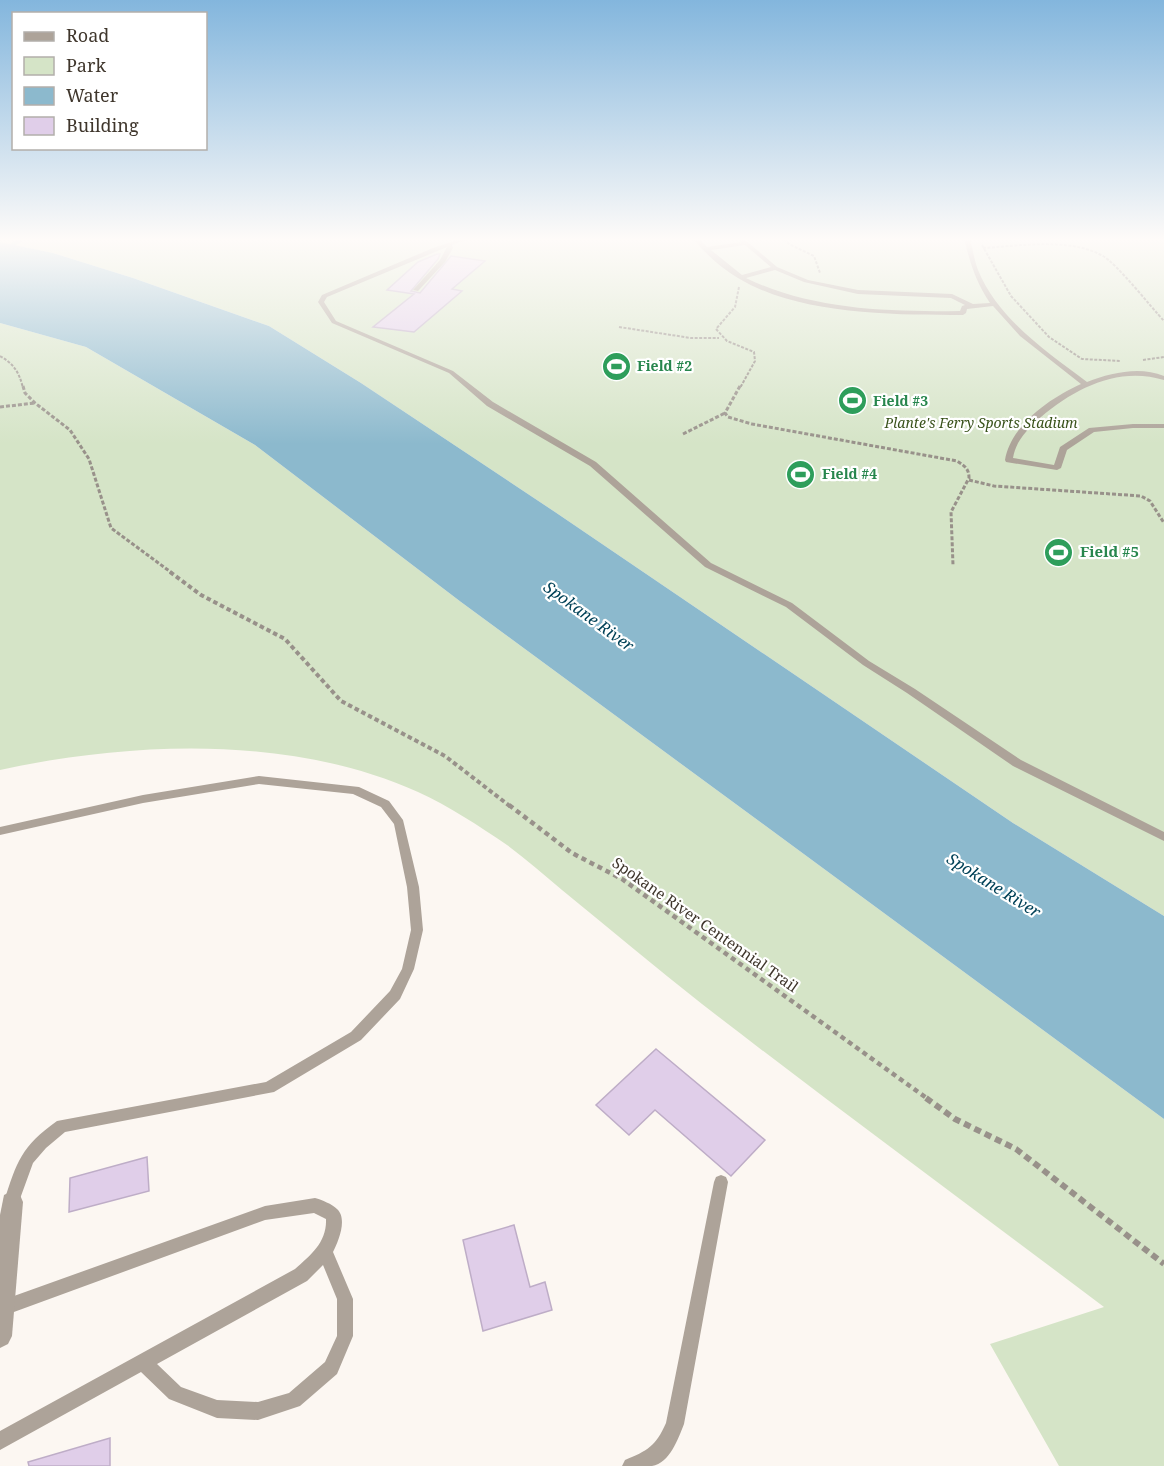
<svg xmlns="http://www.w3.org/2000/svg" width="1164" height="1466" viewBox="0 0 1164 1466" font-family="'Noto Serif',serif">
  <rect width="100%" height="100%" fill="#fcf7f2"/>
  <g fill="#d5e4c7">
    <path d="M0,239H1164V916L1013,823L555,512L361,383L269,326L133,278L53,253L0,242Z"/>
    <path d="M0,323L86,347L255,445L461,602L1164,1119V1466H1059L990,1344L1104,1307C970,1206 835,1107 702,1004C655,967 609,928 562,890C544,875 526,859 507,845C479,826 449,806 418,792C292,735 133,741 0,770Z"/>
  </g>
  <path fill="#8cb9cd" d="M0,242L53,253L133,278L269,326L361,383L555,512L1013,823L1164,916V1119L461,602L255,445L86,347L0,323Z"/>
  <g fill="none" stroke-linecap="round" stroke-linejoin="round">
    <path stroke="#8cb9cd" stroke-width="4" d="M13,244L23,239"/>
  </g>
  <g fill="#e0cee9" stroke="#beadc7" stroke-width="1.5">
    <path d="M437,254H440L438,259L411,291L420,293L451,256L485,261L452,289L462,291L414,332L373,327L414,294L387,290L418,262Z"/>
    <path d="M656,1049L765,1140L731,1176L655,1110L629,1135L596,1105Z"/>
    <path d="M147,1157L149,1191L69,1212L70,1178Z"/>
    <path d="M514,1225L530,1287L545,1282L552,1310L483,1331L463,1240Z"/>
    <path d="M110,1438V1466H29L28,1462Z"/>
  </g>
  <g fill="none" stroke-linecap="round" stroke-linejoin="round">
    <g stroke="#98918a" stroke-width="2" stroke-dasharray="3 1.5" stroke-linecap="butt">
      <path d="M784,239L789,244L814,256L820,273"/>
      <path d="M982,245L1011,296L1049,337L1082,359L1121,361"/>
      <path d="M983,248C1020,246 1069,237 1103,256C1117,264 1151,307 1164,321"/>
      <path d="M739,287L735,307L716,329L727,341L754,352L755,361L740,388"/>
      <path d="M619,327L691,338H719"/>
      <path d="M0,356C14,364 19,372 23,388"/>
      <path d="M1143,360L1164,357"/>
    </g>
    <g stroke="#98918a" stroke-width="3" stroke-dasharray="4 2" stroke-linecap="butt">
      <path d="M23,386L25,393L35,403L70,430L89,459L111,528L172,573"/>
      <path d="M740,386L725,413L728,417L752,424L957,461C965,466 969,469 969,478L951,512L953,565"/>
      <path d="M0,407L35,403"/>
      <path d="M683,434L725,413"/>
      <path d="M969,480L994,486L1141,496L1150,501L1164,523"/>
    </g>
    <path stroke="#98918a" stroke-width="4" stroke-dasharray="4.5 3" stroke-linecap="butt" d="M170,572L201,595L285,639L341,701L445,756L511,807"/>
    <path stroke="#98918a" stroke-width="4.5" stroke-dasharray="5 4" stroke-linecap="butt" d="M509,805L572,853L622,879L928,1099"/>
    <path stroke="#98918a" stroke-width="6" stroke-dasharray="7 4.5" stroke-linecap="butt" d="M926,1098L955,1119L1016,1149L1164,1264"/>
    <g fill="#ada399" fill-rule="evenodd">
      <path d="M460,239H469L452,245L453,248L445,262L418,291L413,290L440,260L447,247L327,297L324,302L336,321L453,371L493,402L596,462L711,563L792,603L869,661L915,689L1021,760L1164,832V841L1013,766L907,693L863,665L786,607L705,567L590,466L487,406L449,373L332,323L318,302L322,295L433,248Z"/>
      <path d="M693,239H699L707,247L741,242L738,239H744L777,267L808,280L858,290L952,294L973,304L990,303C975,280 971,265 964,239H970C973,249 974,260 978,270C998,319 1046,351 1087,382C1111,373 1139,366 1164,376V380C1119,366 1075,388 1041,417C1028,429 1016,440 1013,458L1054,465L1060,447L1089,428L1133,424H1164V428H1133L1094,432L1067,450L1061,468L1057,470L1006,462L1005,460C1011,425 1050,398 1081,384L1020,336L993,306L967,309L966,313L963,315C893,315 799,315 738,278C721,268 706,254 693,239ZM745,245L771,267L742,275L711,250ZM775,270L804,282L858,294L951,298L965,305L962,306L960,311C888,312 812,310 746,278Z"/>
      <path d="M259,776L359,787L389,801L403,820L419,887L423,930L414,969L400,999L361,1040L274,1092L65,1132L46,1148L33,1163L17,1207L12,1209L7,1207L4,1202C17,1161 21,1147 57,1121L266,1082L351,1032L390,991L402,969L411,930L407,887L394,824L381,807L353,794L259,784L143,803L0,835V827L143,795Z"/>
      <path d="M721,1175L726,1177L728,1182L684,1424C678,1439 670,1463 652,1466C643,1466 632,1466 622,1466L625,1460C647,1451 656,1446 666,1423L714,1182L716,1177Z"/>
      <path d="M315,1198C322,1200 332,1204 337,1209C348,1219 338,1242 333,1252L353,1299V1336L337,1374L300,1406L258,1420L217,1418L169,1399L141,1372L0,1450V1431L295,1269C311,1255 327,1242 326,1219L314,1213L265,1220L3,1316L0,1315V1301L265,1206ZM323,1265L337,1299V1336L325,1362L289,1393L258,1402L217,1400L181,1387L157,1364L307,1281Z"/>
    </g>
    <path fill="#ada399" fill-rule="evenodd" d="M12,1191L20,1195L23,1202L12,1336L8,1344L0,1348V1215L4,1195Z"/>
  </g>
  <linearGradient id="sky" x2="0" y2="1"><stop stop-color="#83b6dd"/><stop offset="0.54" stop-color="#fefbf9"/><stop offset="1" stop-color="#fefbf9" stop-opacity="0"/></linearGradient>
  <rect width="1164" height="444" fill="url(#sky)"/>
  <defs>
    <symbol id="stadium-disc" viewBox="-11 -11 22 22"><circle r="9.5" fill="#2e9e5b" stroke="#fff"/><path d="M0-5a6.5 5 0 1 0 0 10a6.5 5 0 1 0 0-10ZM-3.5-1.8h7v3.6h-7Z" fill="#fff"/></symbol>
  </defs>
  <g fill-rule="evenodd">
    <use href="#stadium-disc" x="600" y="350" width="33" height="33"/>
    <use href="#stadium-disc" x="836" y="384" width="33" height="33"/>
    <use href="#stadium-disc" x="784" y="458" width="33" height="33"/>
    <use href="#stadium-disc" x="1042" y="536" width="33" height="33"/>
  </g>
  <g text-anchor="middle" stroke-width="4.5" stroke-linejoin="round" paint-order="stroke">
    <g font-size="14" font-weight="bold" fill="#27864d" stroke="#fff" text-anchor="start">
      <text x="637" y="371">Field #2</text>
      <text x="873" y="406">Field #3</text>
      <text x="822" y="479">Field #4</text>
    </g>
    <g font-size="14" font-style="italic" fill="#39521b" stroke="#fff">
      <text x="981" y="428">Plante's Ferry Sports Stadium</text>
    </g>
    <g font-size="15" font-weight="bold" fill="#27864d" stroke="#fff" text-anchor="start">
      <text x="1080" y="557">Field #5</text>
    </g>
    <g font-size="15" fill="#3f362c" stroke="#fff">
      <text transform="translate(705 925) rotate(35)" y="5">Spokane River Centennial Trail</text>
    </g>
    <g font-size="16" font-style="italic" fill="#004157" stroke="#fff">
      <text transform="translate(589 616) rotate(36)" y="6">Spokane River</text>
      <text transform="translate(994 885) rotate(32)" y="6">Spokane River</text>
    </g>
  </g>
  <rect x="12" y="12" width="195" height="138" fill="#ffffff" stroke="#b2afab" stroke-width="1.5"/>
  <rect x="24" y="32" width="30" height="9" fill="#ada399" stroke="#b2afab" stroke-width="1.5"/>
  <text x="66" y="42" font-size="18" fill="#3f362c">Road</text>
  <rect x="24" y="57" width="30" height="18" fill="#d5e4c7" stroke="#b2afab" stroke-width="1.5"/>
  <text x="66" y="72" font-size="18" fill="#3f362c">Park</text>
  <rect x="24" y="87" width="30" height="18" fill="#8cb9cd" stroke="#b2afab" stroke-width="1.5"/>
  <text x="66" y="102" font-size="18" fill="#3f362c">Water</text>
  <rect x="24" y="117" width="30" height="18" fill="#e0cee9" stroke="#b2afab" stroke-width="1.5"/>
  <text x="66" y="132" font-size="18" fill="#3f362c">Building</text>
</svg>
